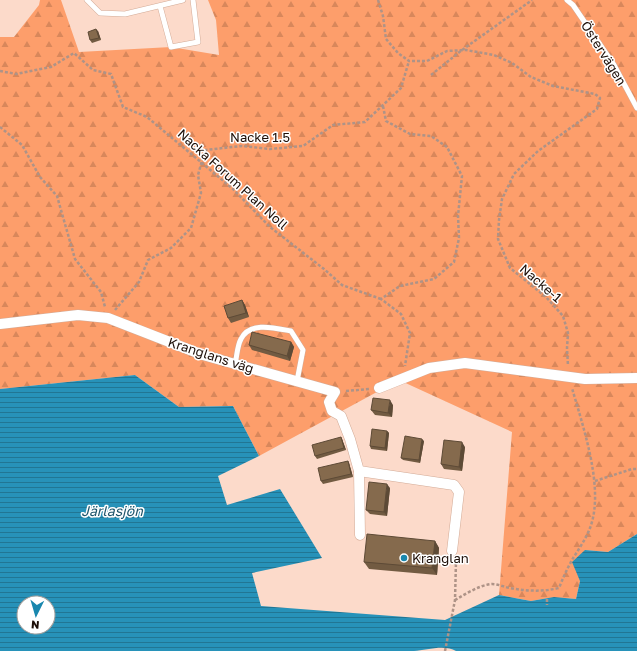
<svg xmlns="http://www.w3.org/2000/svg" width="637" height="651" viewBox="0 0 637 651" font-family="'Golos Text',sans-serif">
  <defs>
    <pattern id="forest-firs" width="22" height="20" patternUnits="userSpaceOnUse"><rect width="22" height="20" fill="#fd9e6b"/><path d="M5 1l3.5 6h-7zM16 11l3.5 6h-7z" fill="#d8875b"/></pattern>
    <pattern id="water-rules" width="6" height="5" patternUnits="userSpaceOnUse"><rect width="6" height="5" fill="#2792b9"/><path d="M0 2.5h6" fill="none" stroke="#217694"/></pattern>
  </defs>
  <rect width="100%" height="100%" fill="#fcdaca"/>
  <path fill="url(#forest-firs)" d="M40,0H61L79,52L171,47L219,55L216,20L208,0H637V534L608,552L585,550L580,581L576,599L554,597L531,601L499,595L512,432L399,380L259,456L233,406L179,407L135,375L0,389V37H14L39,5Z"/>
  <path fill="url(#water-rules)" fill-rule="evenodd" d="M135,375L179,407L233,406L259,456L218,476L227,505L280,489L322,558L252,573L261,606L445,620L499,595L531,601L554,597L576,599L580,581L572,562L585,550L608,552L637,534V651H456C445,644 426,650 414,651H0V389ZM24,603H48V627H24Z"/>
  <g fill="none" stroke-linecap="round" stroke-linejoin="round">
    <defs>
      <g id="service">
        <path d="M87,0L100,13L125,14L183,0"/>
        <path d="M567,0L573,5L614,65L637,108"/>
        <path d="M160,6L171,47L198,42L193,0"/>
        <path d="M235,364C237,357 237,346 241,339C250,321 275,328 291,331L303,350L297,381"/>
      </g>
      <g id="minor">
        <path d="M0,324L78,315L108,318L203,355L335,392L329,402L332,411L341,416L350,439L359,471L454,485L459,492L452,551"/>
        <path d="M379,388L429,368L465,363L585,379L637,378"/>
        <path d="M359,471L360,535"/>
      </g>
    </defs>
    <use href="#service" stroke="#d3ab97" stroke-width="6"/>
    <use href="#minor" stroke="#d3ab97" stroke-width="11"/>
    <g stroke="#ae9387" stroke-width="2.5" stroke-dasharray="3 2" stroke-linecap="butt">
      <path d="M378,0L383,16L386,39L398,53L409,61H427L447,51L466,50L494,55L512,63L531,77L553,86L595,94L600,98L597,109L538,151L514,174L502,199L499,220L498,239L510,268L546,297L563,316L568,333L567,348L568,366"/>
      <path d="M0,71L16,74L51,67L74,53L93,70L111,74L123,107L147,117L233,189L270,227L324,269L342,285L381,299"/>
      <path d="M431,75L462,50L532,0"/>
      <path d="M383,106L386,121L410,134L431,136L447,147L462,176L458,216L459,238L454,262L434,279L400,286L381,299L401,314L410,333L405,366"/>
      <path d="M0,127L22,145L40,177L57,196L75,259L101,292L105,307"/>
      <path d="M115,310L139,282L148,260L171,248L191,228L201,193L198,175L205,150L242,146L270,149L303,146L333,125L365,122L401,88L409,61"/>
      <path d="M346,391L369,389"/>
      <path d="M595,481L632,469H637"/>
      <path d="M547,599V605"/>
      <path d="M455,600C466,594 479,585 492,584C498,584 504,587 510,588C527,591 542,592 559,588C563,578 567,569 572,560C578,550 586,539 590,528C605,489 583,427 572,388"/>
      <path d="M445,651L455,600L456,561"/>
    </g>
    <use href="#service" stroke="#fff" stroke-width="5"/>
    <use href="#minor" stroke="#fff" stroke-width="10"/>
  </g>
  <g fill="#725b42">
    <path d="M98,31L101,40L92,43L90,40Z"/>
    <path d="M242,300L245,305L249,317L231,323L228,318Z"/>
    <path d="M291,342L294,347L290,361L252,350L249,345Z"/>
    <path d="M393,405L392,417L375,415L371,410Z"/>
    <path d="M387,431L389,433L387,451L371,449L370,446Z"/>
    <path d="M341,437L342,439L346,450L317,459L315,456Z"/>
    <path d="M424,441L420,463L403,460L401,458Z"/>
    <path d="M465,447L462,471L444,469L441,464Z"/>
    <path d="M348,461L349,463L353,477L323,484L321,481Z"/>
    <path d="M390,488L387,516L370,514L366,510Z"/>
    <path d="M435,541L439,548L437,575L369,569L364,562Z"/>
  </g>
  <g fill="#5d4a36">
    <path d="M96,29L98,31L101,40L99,38Z"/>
    <path d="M242,300L245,305L249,317L246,313Z"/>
    <path d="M291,342L294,347L290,361L287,356Z"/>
    <path d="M390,400L393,405L392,417L388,413Z"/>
    <path d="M387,431L389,433L387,451L385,448Z"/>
    <path d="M341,437L342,439L346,450L344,448Z"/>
    <path d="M422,439L424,441L420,463L419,460Z"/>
    <path d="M462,442L465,447L462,471L459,467Z"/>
    <path d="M348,461L349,463L353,477L351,474Z"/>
    <path d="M387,484L390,488L387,516L384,512Z"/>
    <path d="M435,541L439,548L437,575L432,568Z"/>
  </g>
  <g fill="#856a4d" stroke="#5d4a36">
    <path d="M96,29L99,38L90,40L88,32Z"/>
    <path d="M242,300L246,313L228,318L224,306Z"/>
    <path d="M252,332L291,342L287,356L249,345Z"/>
    <path d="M373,398L390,400L388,413L371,410Z"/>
    <path d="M372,429L387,431L385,448L370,446Z"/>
    <path d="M405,436L422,439L419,460L401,458Z"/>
    <path d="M341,437L344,448L315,456L312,445Z"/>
    <path d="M444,440L462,442L459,467L441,464Z"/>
    <path d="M348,461L351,474L321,481L318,468Z"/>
    <path d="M369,482L387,484L384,512L366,510Z"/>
    <path d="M367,534L435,541L432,568L364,562Z"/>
  </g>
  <circle fill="#1987ae" stroke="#fff" stroke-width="1.5" cx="404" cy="558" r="4"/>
  <g text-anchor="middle" stroke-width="3" stroke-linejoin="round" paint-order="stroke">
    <g font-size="13" fill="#1c0e07" stroke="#fff">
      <text transform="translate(604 53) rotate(58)" y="5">Östervägen</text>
      <text x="260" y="142">Nacke 1.5</text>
      <text transform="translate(233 179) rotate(42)" y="5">Nacka Forum Plan Noll</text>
      <text transform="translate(541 283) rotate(41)" y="5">Nacke-1</text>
      <text transform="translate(211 355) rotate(18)" y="5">Kranglans väg</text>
    </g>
    <g font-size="13" fill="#1c0e07" stroke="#fff" text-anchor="start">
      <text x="412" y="563">Kranglan</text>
    </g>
    <g font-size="14" font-style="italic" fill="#1f556b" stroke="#fff">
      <text x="112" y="516">Järlasjön</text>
    </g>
  </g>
  <g transform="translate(36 615) rotate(185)"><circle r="19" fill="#ffffff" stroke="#a49f9c"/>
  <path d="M0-3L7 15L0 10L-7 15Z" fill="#1987ae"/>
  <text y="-6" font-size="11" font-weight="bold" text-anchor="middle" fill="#1c0e07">N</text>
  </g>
</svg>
